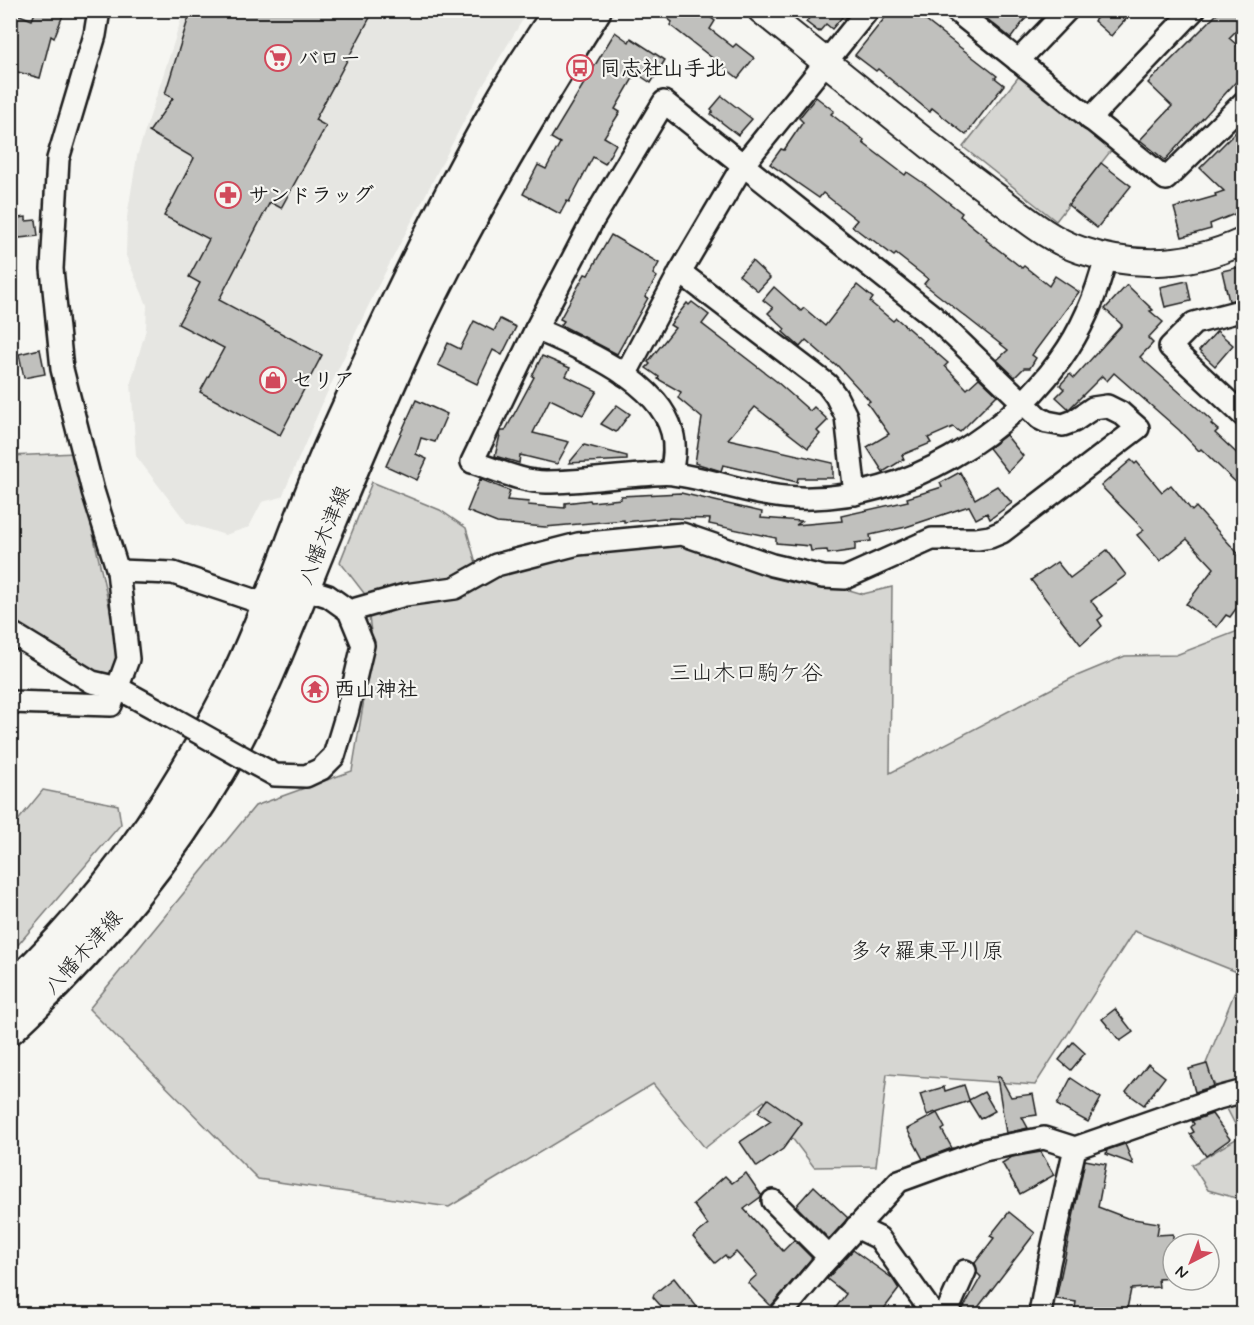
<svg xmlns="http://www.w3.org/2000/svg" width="1254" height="1325" viewBox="0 0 1254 1325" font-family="Mynerve,'Klee One',sans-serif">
  <rect width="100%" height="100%" fill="#f6f6f2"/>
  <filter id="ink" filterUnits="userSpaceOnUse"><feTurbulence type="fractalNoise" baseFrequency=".0167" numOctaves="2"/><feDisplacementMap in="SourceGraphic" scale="12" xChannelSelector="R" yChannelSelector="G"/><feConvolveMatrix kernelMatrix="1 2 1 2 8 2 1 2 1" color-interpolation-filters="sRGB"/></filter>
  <g filter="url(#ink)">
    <path fill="#e6e6e2" d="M184,11H528L478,94L375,292L326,395L282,497L262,502L249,527L225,535L187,523L136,456L131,382L146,329L147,305L126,256L127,217L137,156Z"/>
    <g fill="#d6d6d2" stroke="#797977" stroke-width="1.5">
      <path d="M1020,75L1113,148L1056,221L963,147Z"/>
      <path d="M75,453L121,659L113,687L11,621L10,456Z"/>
      <path d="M372,482L440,510L466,528L478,570L425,590L367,597L340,562Z"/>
      <path d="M682,541L863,594L892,587L890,773L1072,678L1125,656L1176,655L1243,629V1200L1208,1190L1192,1165L1241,1136L1205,1066L1242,974L1134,931L1035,1085L887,1074L876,1166L814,1167L764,1101L705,1148L653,1084L449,1207L258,1179L89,1009L255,806L352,771L373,646L368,610L581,550Z"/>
      <path d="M43,790L118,805L121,824L11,953V829Z"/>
    </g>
    <g fill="#c0c0bd" stroke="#1c1c1c" stroke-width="1.5">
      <path d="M36,10H65L54,38L51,36L40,78L10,70V11L32,20Z"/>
      <path d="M191,10H374L315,120L326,126L281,208L270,202L219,300L322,355L280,435L200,392L224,348L178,324L200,283L189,277L209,239L164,216L194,158L149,132L173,98L165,94Z"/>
      <path d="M657,10H701L715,21L710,29L733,47L736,44L754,58L738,78L670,25L672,22Z"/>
      <path d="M810,10H848L832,29L826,24L819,32L806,22L813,13Z"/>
      <path d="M891,10H912L997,76L995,78L1004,85L966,135L932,108L930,112L878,69L876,71L855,55Z"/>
      <path d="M992,10H1032L1011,38L986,18Z"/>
      <path d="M1104,10H1119L1127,18L1111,36L1094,21Z"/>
      <path d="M1221,10H1244V23L1229,38L1244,51V73L1165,160L1140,140L1172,106L1148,83Z"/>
      <path d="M615,32L629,42L631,38L665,60L651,83L636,73L615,109L620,112L604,137L616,144L605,164L593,157L569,202L567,201L560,214L523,194L538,165L546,169L560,143L551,138Z"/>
      <path d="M722,96L752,119L738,135L711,114L713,111L711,109Z"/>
      <path d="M816,97L834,111L831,114L864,140L863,143L905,175L907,172L929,187L962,213L960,216L987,238L986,240L1022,268L1024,266L1049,286L1055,276L1079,292L1032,355L1036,358L1030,368H1024L1015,377L997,360L1008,350L924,284L928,279L896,254L894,256L870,238L869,239L852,226L857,220L823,193L819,198L770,164L781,149L784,150L803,122L799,118Z"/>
      <path d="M1244,124V209L1240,206L1242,211L1210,224L1211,229L1182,237L1174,208L1216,196L1215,194L1224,191L1200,168Z"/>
      <path d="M1101,163L1131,186L1097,228L1068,205Z"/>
      <path d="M26,217V221L36,220L38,236L10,239V219Z"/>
      <path d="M611,235L659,263L653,274L657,277L645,297L648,298L617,354L561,325L564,321L560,319L585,274L588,275Z"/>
      <path d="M752,261L770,278L758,291L739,275Z"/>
      <path d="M1244,266V297L1229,301L1222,271Z"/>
      <path d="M1187,281L1191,301L1165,307L1160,287Z"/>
      <path d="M857,285L873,298L870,302L893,321L896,318L948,363L945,366L967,389L979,378L997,395L960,432L953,427L928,438L931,443L902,455L904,459L883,472L867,447L889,434L867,403L870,401L836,364L835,365L806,340L800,347L783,332L785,329L768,313L773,308L763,300L774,287L801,311L804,308L825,326Z"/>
      <path d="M1127,285L1153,310L1150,311L1163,322L1148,338L1153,343L1140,357L1213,422L1211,424L1218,430L1215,433L1244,460V490L1201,449L1199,451L1179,430L1114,373L1107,381L1102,376L1069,409L1056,397L1064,389L1060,385L1070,374L1074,378L1122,325L1105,309Z"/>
      <path d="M692,302L709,315L702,324L776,381L810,411L814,407L828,420L817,431L820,434L808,448L755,407L728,439L833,463V478H798L797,482L723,465L721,471L695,463L702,418L678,398L681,392L658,379L659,377L646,368L650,364L648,362L675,328L670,325L687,303L689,305Z"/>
      <path d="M500,319L516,327L502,355L493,350L477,384L438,365L448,343L460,349L474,321L494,331Z"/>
      <path d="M1217,331L1233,345L1215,366L1199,351Z"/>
      <path d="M40,349L45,374L24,378L19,354Z"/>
      <path d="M542,356L570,368L566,376L597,391L583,415L550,399L533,433L569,442L557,464L520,455L519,463L495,456L501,431H505L534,377L532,376Z"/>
      <path d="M416,400L447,414L435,442L421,438L416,454L427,459L417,480L386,466Z"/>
      <path d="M617,405L630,414L616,432L601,424Z"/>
      <path d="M1006,435L1023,456L1008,472L989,448Z"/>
      <path d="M584,445L627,456V460L569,463Z"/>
      <path d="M1131,460L1135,464L1137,462L1162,492L1171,485L1192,511L1196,507L1244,560V598L1230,617L1226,615L1217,627L1186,604L1214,568L1187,539L1160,561L1137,535L1144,530L1101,486Z"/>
      <path d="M960,472L975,499L997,486L1012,503L990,519L987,513L976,519L969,506L906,527L870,535L871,541L855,543V550L828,554L827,550L811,551L810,546L776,543V538L709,524L710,519L665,518L624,522V520L545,527L497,523L467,511L480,479L510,491L507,500L529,502L528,505L565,508V503L590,500L591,502L621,499V496L681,493L762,512L761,518L802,521L796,525L842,521L841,516L908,501L907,498L942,487L940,483Z"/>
      <path d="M1107,550L1126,575L1091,601L1103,616L1098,620L1102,626L1081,645L1031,580L1057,562L1070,578Z"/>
      <path d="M1115,1009L1133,1032L1120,1041L1102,1019Z"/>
      <path d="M1073,1042L1085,1053L1071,1070L1059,1060Z"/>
      <path d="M1148,1064L1165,1077L1144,1105L1126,1092Z"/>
      <path d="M1207,1064L1214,1086L1195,1092L1189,1069Z"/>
      <path d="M997,1077H1000L1011,1097L1033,1094L1037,1115L1022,1117L1028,1128L1006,1133Z"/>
      <path d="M1071,1078L1101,1098L1088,1122L1057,1105Z"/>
      <path d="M964,1085L969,1100L984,1092L995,1111L980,1119L969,1101L927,1115L920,1094L944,1087L945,1091Z"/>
      <path d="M768,1099L802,1123L783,1149L757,1167L740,1142L771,1121L758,1112Z"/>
      <path d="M937,1113L945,1128L942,1130L952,1148L923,1159L907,1129Z"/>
      <path d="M1212,1114L1230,1139L1206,1156L1190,1134L1194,1132L1191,1127L1194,1124L1192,1121Z"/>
      <path d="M1125,1144L1133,1164L1106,1154L1107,1150Z"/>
      <path d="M1041,1152L1054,1175L1020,1194L1002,1163L1012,1157Z"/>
      <path d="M1085,1160L1106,1164L1098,1207L1127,1218L1159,1223L1157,1235L1173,1234V1278L1158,1279L1159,1287L1131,1289L1126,1314H1074L1076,1302L1056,1299Z"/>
      <path d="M746,1173L762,1196L744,1209L783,1251L794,1240L812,1258L771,1306L748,1283L757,1275L736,1252L728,1259L725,1255L715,1263L693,1237L708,1225L693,1204L725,1176L732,1183Z"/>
      <path d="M814,1186L848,1218L829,1239L796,1206Z"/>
      <path d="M1009,1212L1035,1233L973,1314H960L981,1277L977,1273L975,1263L994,1238L990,1236Z"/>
      <path d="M853,1250L892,1278L899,1289L880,1314H831L846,1294L827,1279Z"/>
      <path d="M674,1278L697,1307L688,1314H668L653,1297L654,1294Z"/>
    </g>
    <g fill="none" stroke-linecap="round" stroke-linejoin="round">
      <defs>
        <g id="minor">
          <path d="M955,10L1166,179L1244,102"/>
          <path d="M1018,61L1067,10"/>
          <path d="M1090,119L1194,10"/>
          <path d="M680,272L827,384L836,396L846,416L855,494"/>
          <path d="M1244,310L1194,323L1170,347L1244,416"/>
          <path d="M536,329C580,348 659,381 672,432C676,446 674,459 671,473"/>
          <path d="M625,375L680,272L743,165L868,10"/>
          <path d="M118,571L173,573L268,605L303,588L328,596L349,611L363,645L347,713L334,756L321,769L306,776L275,775L253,763"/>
          <path d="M349,611L405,595L455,588L496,565L578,544L682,534L772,565L823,577L845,578L932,539H977L990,537L1002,532L1138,428L1121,413L1107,406L1093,408L1074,421L1063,425L1047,422L1039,418L934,317L664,102L593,220L536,329L472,462C495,469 522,482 546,482C578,482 610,477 641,475C651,475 663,472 673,474C719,480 762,500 811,498C909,496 1003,438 1060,360C1082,330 1097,293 1106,257"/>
          <path d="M10,632L92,682L118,688L169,716"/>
          <path d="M10,702L111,705L128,659L118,571L93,491L62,369L52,269L58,159L95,35L99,10"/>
          <path d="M773,1201L829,1257"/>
          <path d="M856,1227L879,1238L933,1314"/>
          <path d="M781,1314L822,1265L899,1181L984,1150L1044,1138L1075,1148L1218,1098L1244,1091"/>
          <path d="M946,1314L965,1271"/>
          <path d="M1040,1314L1049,1263L1075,1148"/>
        </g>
        <path id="tertiary" d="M761,10C824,60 886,111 949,161C969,177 990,192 1011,208C1032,224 1054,241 1080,250C1136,269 1190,266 1244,241"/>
        <g id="primary">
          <path d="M10,992C106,902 182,793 239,675C275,600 299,519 333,443C384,329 438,215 500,106C518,73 541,42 561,10"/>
          <path d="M10,1027C92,950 162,867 219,770C258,703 285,631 314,559C343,488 373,417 405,347C459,230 525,119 594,10"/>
        </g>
      </defs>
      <use href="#minor" stroke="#1c1c1c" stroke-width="26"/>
      <use href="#tertiary" stroke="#1c1c1c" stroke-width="30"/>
      <use href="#primary" stroke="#1c1c1c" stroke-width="38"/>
      <use href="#minor" stroke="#f6f6f2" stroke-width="21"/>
      <use href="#tertiary" stroke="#f6f6f2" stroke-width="26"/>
      <use href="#primary" stroke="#f6f6f2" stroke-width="33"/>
      <defs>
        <path id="minor-bridge" d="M169,716L253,763"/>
      </defs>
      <use href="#minor-bridge" stroke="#1c1c1c" stroke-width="26" stroke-linecap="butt"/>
      <use href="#minor-bridge" stroke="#f6f6f2" stroke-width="21"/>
    </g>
  </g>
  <defs>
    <symbol id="supermarket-ring" viewBox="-11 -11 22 22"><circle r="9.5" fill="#f6f6f2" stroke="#d1495b" stroke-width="1.5"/><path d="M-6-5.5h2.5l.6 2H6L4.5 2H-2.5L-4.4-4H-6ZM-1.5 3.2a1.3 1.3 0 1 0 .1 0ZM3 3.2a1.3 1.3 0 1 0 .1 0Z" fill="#d1495b"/></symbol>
    <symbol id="bus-ring" viewBox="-11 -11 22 22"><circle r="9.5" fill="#f6f6f2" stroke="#d1495b" stroke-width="1.5"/><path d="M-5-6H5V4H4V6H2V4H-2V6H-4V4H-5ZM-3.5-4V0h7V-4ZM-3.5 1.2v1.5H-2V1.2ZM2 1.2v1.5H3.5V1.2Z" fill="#d1495b"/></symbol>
    <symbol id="pharmacy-ring" viewBox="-11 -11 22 22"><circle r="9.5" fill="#f6f6f2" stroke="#d1495b" stroke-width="1.5"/><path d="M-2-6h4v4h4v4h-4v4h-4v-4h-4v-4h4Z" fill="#d1495b"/></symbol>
    <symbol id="shop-ring" viewBox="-11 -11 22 22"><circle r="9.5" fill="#f6f6f2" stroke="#d1495b" stroke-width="1.5"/><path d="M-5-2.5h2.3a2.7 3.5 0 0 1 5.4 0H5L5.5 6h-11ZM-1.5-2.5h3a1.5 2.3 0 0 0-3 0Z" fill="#d1495b"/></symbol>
    <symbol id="temple-ring" viewBox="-11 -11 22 22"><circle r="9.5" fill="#f6f6f2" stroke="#d1495b" stroke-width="1.5"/><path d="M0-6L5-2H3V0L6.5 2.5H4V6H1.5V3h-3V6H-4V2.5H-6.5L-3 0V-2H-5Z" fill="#d1495b"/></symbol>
  </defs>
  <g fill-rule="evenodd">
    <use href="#supermarket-ring" x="263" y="43" width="30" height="30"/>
    <use href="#bus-ring" x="565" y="53" width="30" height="30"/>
    <use href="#pharmacy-ring" x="213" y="180" width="30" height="30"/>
    <use href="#shop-ring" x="258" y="365" width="30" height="30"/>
    <use href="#temple-ring" x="300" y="674" width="30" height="30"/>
  </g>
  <g text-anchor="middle" stroke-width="4.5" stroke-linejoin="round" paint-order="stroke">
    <g font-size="21" font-weight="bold" fill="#1c1c1c" stroke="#f6f6f2" text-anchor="start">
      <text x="298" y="65">バロー</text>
      <text x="600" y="75">同志社山手北</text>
      <text x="248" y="202">サンドラッグ</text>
      <text x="292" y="387">セリア</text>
      <text x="334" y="696">西山神社</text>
    </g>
    <g font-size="21" fill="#1c1c1c" stroke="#f6f6f2">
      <text transform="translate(324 535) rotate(-68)" y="7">八幡木津線</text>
      <text transform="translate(83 952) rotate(-48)" y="7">八幡木津線</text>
    </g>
    <g font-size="22" fill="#1c1c1c" stroke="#f6f6f2">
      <text x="746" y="680">三山木口駒ケ谷</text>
      <text x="927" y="958">多々羅東平川原</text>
    </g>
  </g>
  <rect width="1254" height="1325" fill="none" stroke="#f6f6f2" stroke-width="36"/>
  <rect x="18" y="18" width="1218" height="1289" fill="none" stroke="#1c1c1c" stroke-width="2" filter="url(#ink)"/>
  <g transform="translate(1191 1262) rotate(222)"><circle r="28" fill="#f6f6f2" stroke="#9f9f9c" stroke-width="1.5"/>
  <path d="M0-4.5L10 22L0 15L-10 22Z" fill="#d1495b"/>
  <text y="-9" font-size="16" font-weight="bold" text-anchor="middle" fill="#1c1c1c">N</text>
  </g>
</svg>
